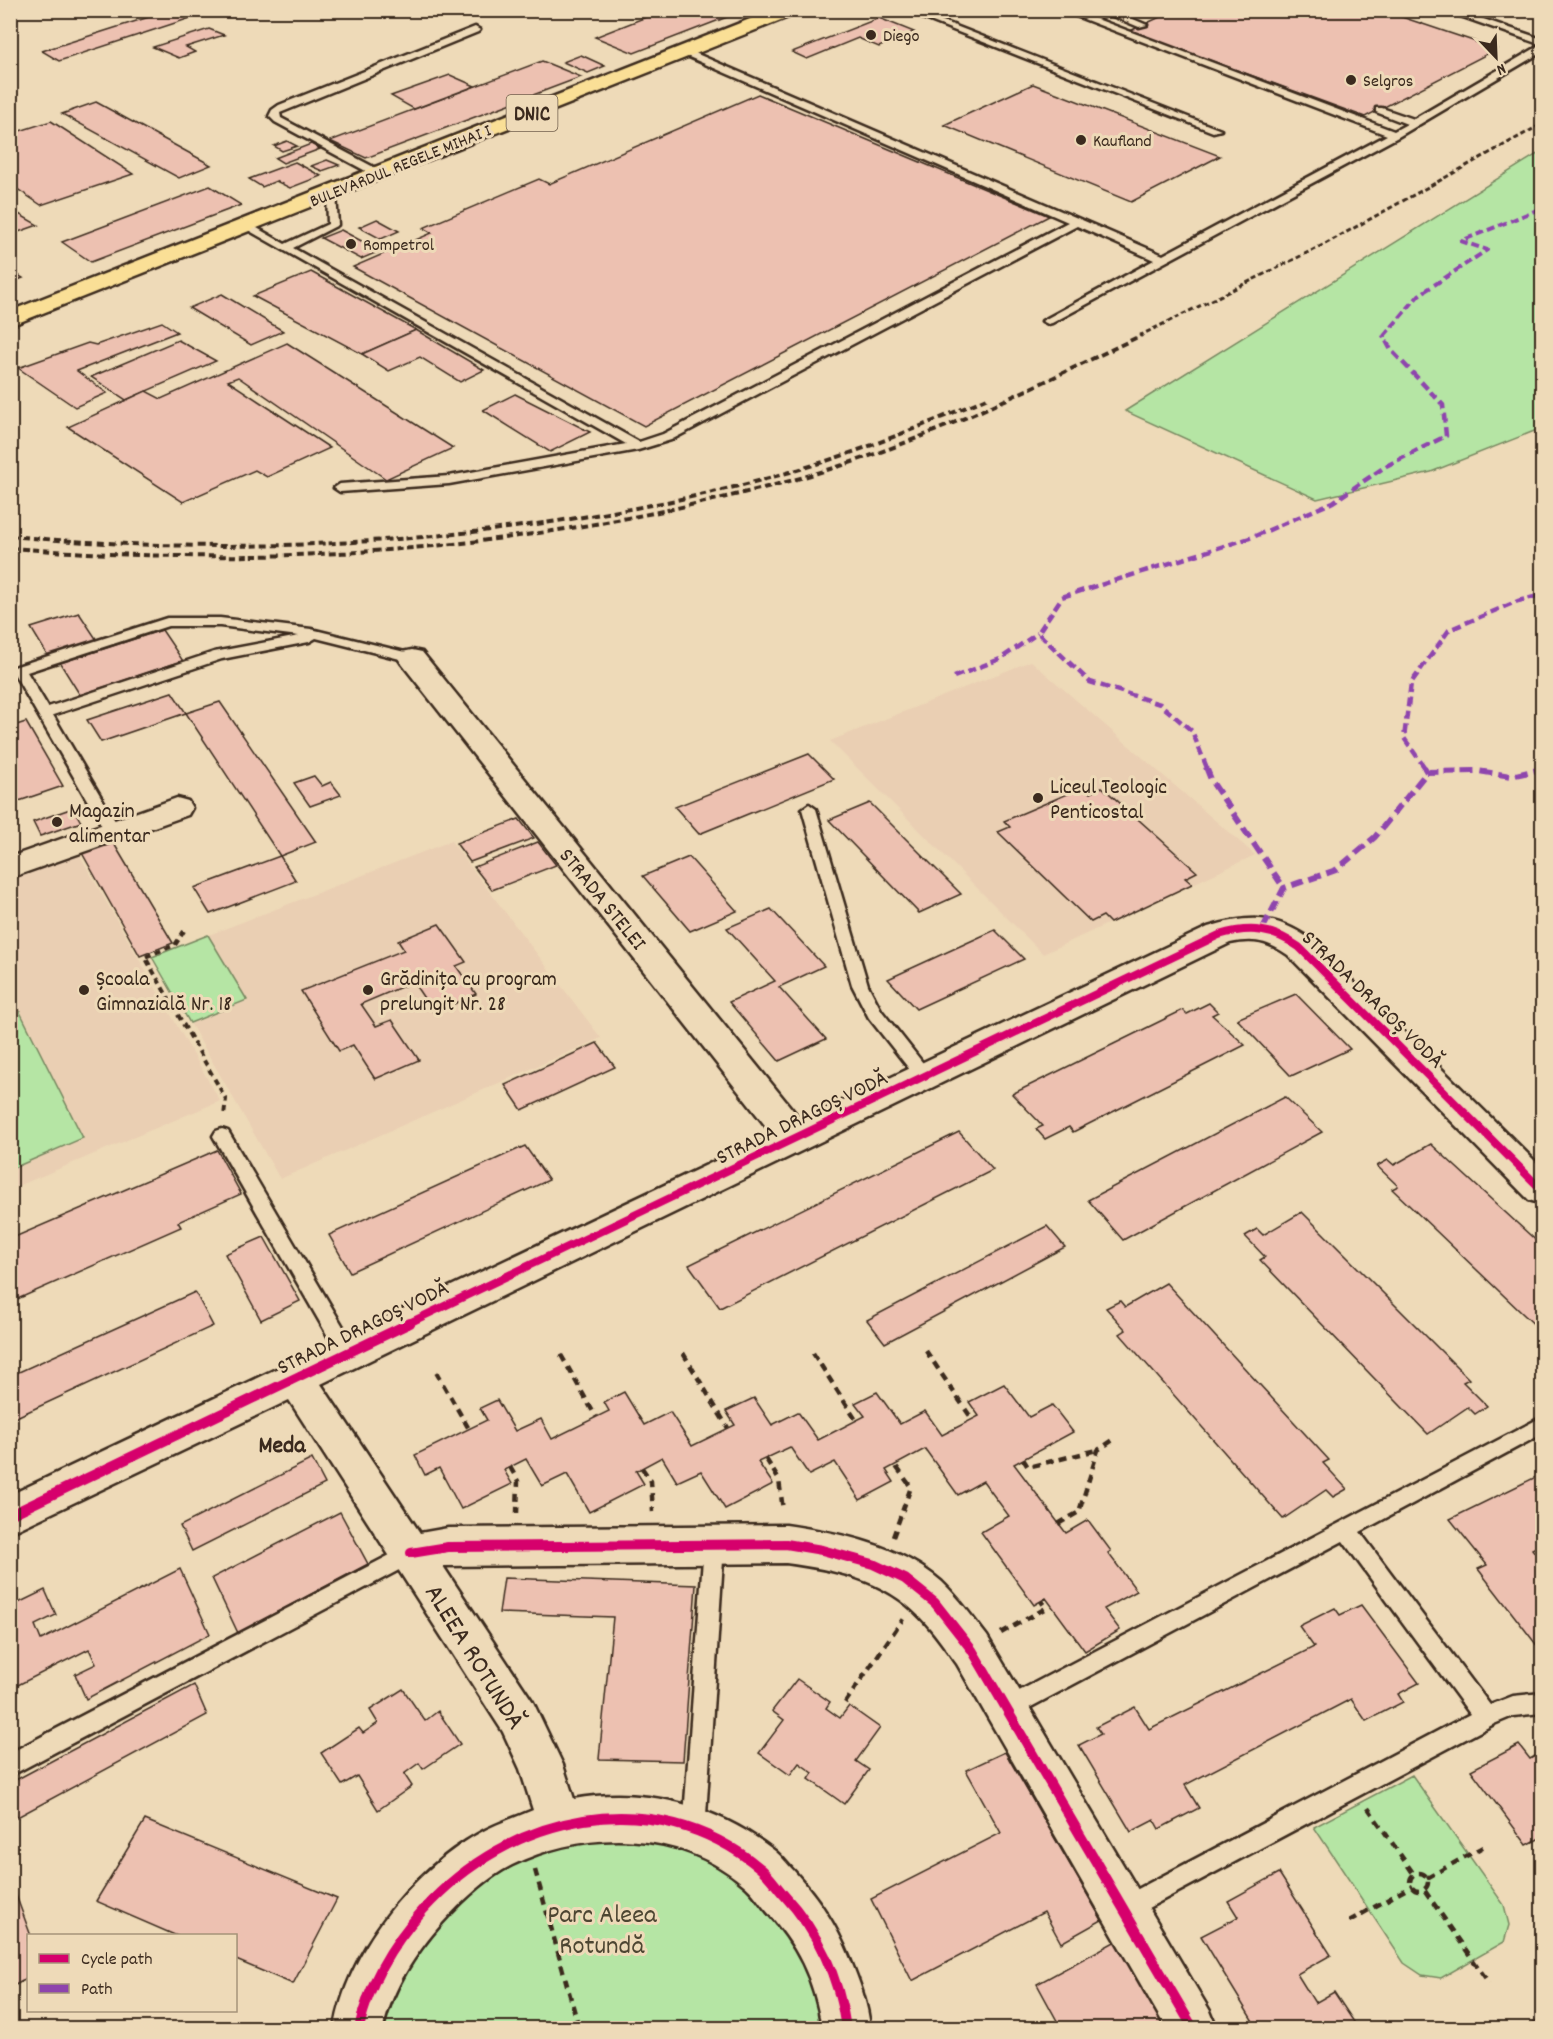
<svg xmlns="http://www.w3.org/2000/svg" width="1553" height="2039" viewBox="0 0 1553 2039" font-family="Dekko,sans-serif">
  <rect width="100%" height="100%" fill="#eedab8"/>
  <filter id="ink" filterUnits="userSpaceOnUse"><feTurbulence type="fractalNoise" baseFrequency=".0167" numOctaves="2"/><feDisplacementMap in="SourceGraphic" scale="12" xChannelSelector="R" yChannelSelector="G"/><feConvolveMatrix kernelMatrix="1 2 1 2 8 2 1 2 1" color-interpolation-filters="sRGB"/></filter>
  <g filter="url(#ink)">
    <g fill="#eacfb3">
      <path d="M1031,661L1255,855L1043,954L830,741Z"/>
      <path d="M451,841L601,1038L280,1179L152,957Z"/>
      <path d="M79,854L220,1101L11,1189V879Z"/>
    </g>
    <g fill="#b5e5a4" stroke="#788861" stroke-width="1.5">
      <path d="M1542,151V428L1431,472L1317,499L1125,411Z"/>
      <path d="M208,935L247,1000L190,1023L152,957Z"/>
      <path d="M14,1000L83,1138L11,1169L10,1001Z"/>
      <path d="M1412,1775L1504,1905L1509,1925L1504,1942L1441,1978L1422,1975L1404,1963L1314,1827Z"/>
      <path d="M556,1835L697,1844L784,1911L832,2017L833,2028H372L386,1987L429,1918Z"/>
    </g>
    <g fill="#edc1b1" stroke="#3b2a1e" stroke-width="1.5">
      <path d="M171,10H215L59,61L42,51Z"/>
      <path d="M664,10H737L740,12L634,53L595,37Z"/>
      <path d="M1175,10H1381L1497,49L1365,117L1130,31Z"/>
      <path d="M879,18L914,32L879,47L858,38L807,59L792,52Z"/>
      <path d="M209,29L224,35L186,47L195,52L179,58L153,47Z"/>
      <path d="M581,55L605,66L588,73L563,62Z"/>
      <path d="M542,61L581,77L366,158L330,141Z"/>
      <path d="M450,75L475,86L414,109L391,96Z"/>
      <path d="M1033,84L1220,156L1131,202L944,125Z"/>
      <path d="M758,94L1049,216L644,426L353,267L432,233L423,228L539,179L549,184Z"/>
      <path d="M96,102L211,165L179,178L62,114Z"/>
      <path d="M51,121L133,174L41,205L10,184V134Z"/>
      <path d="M287,141L297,146L282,151L274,146Z"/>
      <path d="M311,144L320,149L283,163L275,158Z"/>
      <path d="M327,160L339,165L322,171L311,166Z"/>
      <path d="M295,162L321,176L290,188L276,181L262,187L249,179Z"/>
      <path d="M210,186L241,205L91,262L62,242Z"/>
      <path d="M10,209L38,225L10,235Z"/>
      <path d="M377,219L399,231L381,239L359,227Z"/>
      <path d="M341,230L380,251L361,259L321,238Z"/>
      <path d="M10,270L23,278L10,283Z"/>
      <path d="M311,272L416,330L362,354L253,296Z"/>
      <path d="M222,294L283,331L251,345L189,308Z"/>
      <path d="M162,322L177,332L77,371L107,393L75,407L18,368L88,343L96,345Z"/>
      <path d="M416,330L484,370L460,382L420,357L389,371L362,354Z"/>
      <path d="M178,340L216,361L126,400L91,377Z"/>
      <path d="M287,343L453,448L386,479L238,377L228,381L330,448L267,477L255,470L183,502L68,427L146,391L161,399Z"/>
      <path d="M515,394L590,432L550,452L483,410Z"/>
      <path d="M79,613L97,640L48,656L31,628Z"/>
      <path d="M162,630L183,661L80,695L60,663Z"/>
      <path d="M172,692L186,713L220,702L316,842L280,856L186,713L101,742L87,720Z"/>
      <path d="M26,722L63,786L16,802L10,793V727Z"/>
      <path d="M809,754L834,779L699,834L675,807Z"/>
      <path d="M314,776L322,786L331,782L341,795L310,806L294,783Z"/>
      <path d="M1084,787L1090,793L1102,787L1197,872L1185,878L1192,884L1110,923L1103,916L1091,922L998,832L1010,827L1004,821Z"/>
      <path d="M870,803L961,894L919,913L829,820Z"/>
      <path d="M73,808L81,822L40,836L33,822Z"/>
      <path d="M519,819L534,838L470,862L456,843Z"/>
      <path d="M113,842L173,943L140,956L82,853Z"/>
      <path d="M538,842L556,865L492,890L474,867Z"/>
      <path d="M280,856L296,881L210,914L194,888Z"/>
      <path d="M689,857L737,911L690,931L643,876Z"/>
      <path d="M771,909L824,966L779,987L826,1039L779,1061L729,1002L775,981L727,928Z"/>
      <path d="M439,924L466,962L456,966L476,994L434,1013L413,982L361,1004L376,1026L392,1020L419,1060L375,1079L353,1045L339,1051L301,991L404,950L398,941Z"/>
      <path d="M995,930L1024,959L916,1009L888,979Z"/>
      <path d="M1296,994L1350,1049L1291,1076L1237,1019Z"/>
      <path d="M1209,1003L1218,1012L1212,1015L1245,1045L1073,1132L1069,1127L1045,1139L1036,1129L1043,1126L1012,1094L1183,1010L1187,1014Z"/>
      <path d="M597,1043L615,1067L522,1110L505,1085Z"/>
      <path d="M1285,1097L1322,1132L1123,1240L1088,1200Z"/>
      <path d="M959,1132L993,1170L720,1308L689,1265Z"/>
      <path d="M1431,1144L1542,1246V1332L1392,1189L1398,1186L1377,1166L1388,1160L1394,1165Z"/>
      <path d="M525,1146L549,1180L350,1272L329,1235Z"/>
      <path d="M217,1150L241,1194L178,1222L181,1227L13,1301L10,1294V1239Z"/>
      <path d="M1302,1212L1469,1379L1463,1382L1487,1406L1475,1414L1468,1407L1428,1434L1260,1260L1265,1257L1245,1236L1257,1229L1263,1235Z"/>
      <path d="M1047,1226L1065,1247L885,1343L867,1320Z"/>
      <path d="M264,1237L300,1301L261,1320L225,1254Z"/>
      <path d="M1166,1283L1329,1460L1323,1463L1347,1489L1333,1497L1326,1490L1283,1519L1120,1334L1126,1330L1106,1308L1120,1301L1125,1307Z"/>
      <path d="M195,1292L213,1326L10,1420V1376Z"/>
      <path d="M1004,1384L1029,1417L1052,1405L1073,1432L1014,1464L1066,1533L1088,1520L1111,1551L1108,1553L1137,1591L1104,1609L1120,1630L1085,1651L1046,1598L1034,1605L981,1532L1009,1516L983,1481L958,1495L925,1449L886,1470L894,1482L860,1500L835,1462L809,1475L790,1447L758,1462L773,1484L725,1509L701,1471L677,1482L662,1457L636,1471L644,1484L589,1512L567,1474L542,1486L526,1459L504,1470L512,1484L461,1509L439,1468L425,1475L415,1455L487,1420L480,1408L497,1400L515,1431L541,1419L552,1439L609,1411L604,1402L624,1392L644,1425L670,1412L692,1446L735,1425L726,1411L754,1398L772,1425L798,1412L818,1440L865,1416L855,1403L877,1392L900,1424L925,1411L942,1435L979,1416L969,1402Z"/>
      <path d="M312,1459L325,1484L192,1551L180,1526Z"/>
      <path d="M1542,1474V1544L1532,1549L1542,1562V1652L1478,1569L1487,1565L1450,1519Z"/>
      <path d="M340,1512L368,1564L238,1633L212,1578Z"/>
      <path d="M180,1569L210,1634L86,1699L75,1674L96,1664L89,1649L10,1689V1607L45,1590L56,1615L35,1625L41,1640Z"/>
      <path d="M504,1578L696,1585L683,1761L599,1759L613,1617L499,1613Z"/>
      <path d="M1361,1605L1419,1683L1398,1694L1403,1702L1366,1721L1351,1699L1185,1785L1199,1808L1159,1829L1154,1820L1131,1832L1079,1745L1101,1734L1096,1727L1135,1707L1149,1729L1314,1647L1299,1626L1335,1608L1340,1615Z"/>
      <path d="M797,1679L830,1702L826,1708L840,1718L849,1706L880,1728L856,1761L869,1770L844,1804L809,1779L813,1773L799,1763L790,1775L759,1753L784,1720L772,1711Z"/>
      <path d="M194,1685L207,1715L10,1821V1783Z"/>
      <path d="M403,1689L425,1721L438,1711L460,1744L423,1769L419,1763L404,1774L412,1786L378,1810L357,1776L342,1785L321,1753L359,1728L363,1733L378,1723L370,1710Z"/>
      <path d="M1519,1745L1530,1759L1542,1752V1837L1527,1845L1471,1770Z"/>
      <path d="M1005,1752L1102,1920L1061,1943L1044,1912L912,1981L871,1899L1001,1833L966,1770Z"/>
      <path d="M145,1820L337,1899L293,1984L236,1960V1936H177L96,1901Z"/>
      <path d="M1279,1873L1331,1955L1297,1974L1315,2003L1334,1992L1358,2028H1257L1201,1936L1238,1917L1228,1901Z"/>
      <path d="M10,1879L31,1936H28V1978L10,1988Z"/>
      <path d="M1116,1941L1167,2028H1061L1037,1984Z"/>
      <path d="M1542,2017V2028H1523Z"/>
    </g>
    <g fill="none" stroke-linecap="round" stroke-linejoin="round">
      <defs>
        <g id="lane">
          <path d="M902,10H915L1221,130L1213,132Z"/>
          <path d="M1060,10H1073L1394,131L1407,124L1376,112V108H1382L1414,119L1539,46L1542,45V52L1398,137L1052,323L1048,324L1042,321L1154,260L1077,226L671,440L638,450L449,484L340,492L334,488L340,484L449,476L626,444L241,226L250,224L285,244L328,224L327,191L336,193L338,225L293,248L639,442L663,434L1068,222L682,54V50H688L1163,255L1387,135Z"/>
          <path d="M1098,10H1112L1147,25L1139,27Z"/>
          <path d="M1443,10H1457L1542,39V45Z"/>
          <path d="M475,27L480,30L478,32L280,113L281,118L383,172V176H375L275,122L269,116L272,110L279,105Z"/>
          <path d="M167,618H220L311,629L417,655L419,658L412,662L316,638L309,642L222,659L53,715L121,831L113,836L105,831L12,670L14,667ZM168,626H220L299,636L214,652L48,707L27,672Z"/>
          <path d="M809,804L816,809L868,985L881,1010L930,1072L932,1076L930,1080L924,1082L918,1080L869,1018L852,985L802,809Z"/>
          <path d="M222,1129L228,1131L355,1347L358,1353L355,1359L348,1361L341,1359L213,1136L216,1131Z"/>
          <path d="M1542,1417V1434L1360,1532L1490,1705L1513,1696L1542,1693V1713L1513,1716L1494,1724L1133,1916L1125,1920L1117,1916L1113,1908L1117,1900L1470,1714L1343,1541L1014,1716L1006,1719L998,1716L995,1709L998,1702Z"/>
          <path d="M714,1536L721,1538L724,1545L705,1830L702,1838L694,1841L686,1838L683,1830L704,1545L707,1538Z"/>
          <path d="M411,1544L418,1546L421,1553L418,1560L10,1776V1753Z"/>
        </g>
        <g id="street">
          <path d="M412,650L422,652L801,1120L1208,927C1249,915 1274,914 1310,939L1542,1168V1204L1529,1200L1288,955C1268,941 1254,938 1230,943L321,1384L420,1533L448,1528L786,1525C840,1533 900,1545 942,1582C959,1598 973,1618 987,1636L1210,2011L1217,2028H1166L957,1664C945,1648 934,1631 920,1617C884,1579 835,1570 786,1563L443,1566L533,1702L563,1765L574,1799C645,1786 718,1806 775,1851C782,1857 788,1865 794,1871C819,1899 836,1924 850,1959C859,1981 868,2004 870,2028H822C814,1978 798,1946 764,1908C758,1900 751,1890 743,1884C678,1829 586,1829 512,1865C486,1878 462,1901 442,1923C414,1955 393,1987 383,2028H335C347,1953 412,1871 478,1834C495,1824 515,1818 533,1810L520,1769L503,1732L289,1400L10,1533V1495L772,1134L402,664L398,658L402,652Z"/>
          <path d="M177,798L188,801L192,808L188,815L10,878V857Z"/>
        </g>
        <path id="primary" d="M773,10H799L796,14L10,326V311Z"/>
      </defs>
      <use href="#lane" stroke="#3b2a1e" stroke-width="5"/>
      <use href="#street" stroke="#3b2a1e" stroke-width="5"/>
      <use href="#primary" stroke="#3b2a1e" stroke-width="5"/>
      <path stroke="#3b2a1e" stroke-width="4" stroke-dasharray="6 4.5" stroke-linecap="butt" d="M184,931L175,945L145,957L226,1099L224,1116"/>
      <g stroke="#3b2a1e" stroke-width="4.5" stroke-dasharray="8 6" stroke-linecap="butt">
        <path d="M926,1351L972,1419"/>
        <path d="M683,1353L728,1428"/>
        <path d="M813,1353L856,1420"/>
        <path d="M561,1355L596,1417"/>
        <path d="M436,1372L469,1429"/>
        <path d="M766,1459L779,1480L783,1510"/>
        <path d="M1023,1459L1028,1467L1097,1450"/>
        <path d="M510,1467L518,1481L517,1513"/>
        <path d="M642,1468L651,1481L653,1512"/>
        <path d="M1058,1524L1079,1512L1098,1450L1113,1440"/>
        <path d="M893,1537L911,1487L895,1465"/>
        <path d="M1001,1633L1046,1608L1041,1601"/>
        <path d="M845,1703L903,1619"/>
        <path d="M1368,1808L1413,1873"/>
        <path d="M535,1870L579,2028"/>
        <circle cx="1419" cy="1882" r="9"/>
        <path d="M1427,1878L1488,1844"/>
        <path d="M1425,1891L1489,1983"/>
        <path d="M1349,1921L1412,1886"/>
        <path d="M792,2028L806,2025"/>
      </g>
      <use href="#lane" fill="#eedab8" fill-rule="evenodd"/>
      <use href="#street" fill="#eedab8" fill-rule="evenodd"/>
      <use href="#primary" fill="#fadf96" fill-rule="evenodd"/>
      <path stroke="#3b2a1e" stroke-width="3" stroke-dasharray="5 3" stroke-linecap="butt" d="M1139,336L1325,244L1542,124"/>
      <g stroke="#3b2a1e" stroke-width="4" stroke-dasharray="7 4" stroke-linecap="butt">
        <path d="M10,536C192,553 371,548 551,522C644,508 737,490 826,461C882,443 936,420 990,397"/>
        <path d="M10,548C233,565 439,557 658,512C720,499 781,485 840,466C945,432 1043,382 1142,335"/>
      </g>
      <path stroke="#8e44ad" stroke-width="4" stroke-dasharray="8 4" stroke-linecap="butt" d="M1384,336L1419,295L1487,250L1461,241L1542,208"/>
      <g stroke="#8e44ad" stroke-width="4.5" stroke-dasharray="9 4.5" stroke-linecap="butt">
        <path d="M954,677L1000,659L1038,633"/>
        <path d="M1207,768L1192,731L1160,704L1090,682L1038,633L1062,597L1253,537L1333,502L1386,466L1446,436L1443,405L1391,350L1383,335"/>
        <path d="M1425,768L1404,738L1411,683L1449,630L1518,601L1542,595"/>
      </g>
      <g stroke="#8e44ad" stroke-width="6" stroke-dasharray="12 6" stroke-linecap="butt">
        <path d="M1206,767L1212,782L1284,888"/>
        <path d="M1424,767L1427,772"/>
        <path d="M1263,928L1284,888L1336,870L1375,837L1427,772L1478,771L1511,776L1542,769"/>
      </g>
      <defs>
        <path id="cycleway-far1" d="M407,1324L1219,935C1250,926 1272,928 1299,947L1542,1190"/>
        <g id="cycleway">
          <path d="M10,1515L410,1323"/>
          <path d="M411,1553L448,1547L786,1544L822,1550L873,1564L905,1579L935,1603L972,1650L1193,2028"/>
          <path d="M359,2028C369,1983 392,1944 423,1910C509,1814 654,1780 760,1868C769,1875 776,1886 784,1895C818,1932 839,1978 846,2028"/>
        </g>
      </defs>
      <use href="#cycleway-far1" stroke="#eedab8" stroke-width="11"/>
      <use href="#cycleway" stroke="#eedab8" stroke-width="14"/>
      <use href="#cycleway-far1" stroke="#d6006c" stroke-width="8"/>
      <use href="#cycleway" stroke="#d6006c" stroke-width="10"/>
    </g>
  </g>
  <g fill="#3b2a1e" stroke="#eedab8" stroke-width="2">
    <circle cx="871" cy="35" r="6"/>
    <circle cx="1351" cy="80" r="6"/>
    <circle cx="1081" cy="140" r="6"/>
    <circle cx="351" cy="244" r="6"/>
    <circle cx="1038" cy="798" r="6"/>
    <circle cx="57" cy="822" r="6"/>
    <circle cx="84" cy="990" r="6"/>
    <circle cx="368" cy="990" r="6"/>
  </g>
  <g text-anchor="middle" stroke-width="6" stroke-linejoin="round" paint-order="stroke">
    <g font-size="18" fill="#3b2a1e" stroke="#eedab8" text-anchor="start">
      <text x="883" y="41">Diego</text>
      <text x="1363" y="86">Selgros</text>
      <text x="1093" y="146">Kaufland</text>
      <text x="363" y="250">Rompetrol</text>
    </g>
    <g font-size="18" fill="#3b2a1e" stroke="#eedab8">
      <text transform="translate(400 165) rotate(-22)" y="6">BULEVARDUL REGELE MIHAI I</text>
    </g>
    <rect fill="#eedab8" stroke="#715f4c" stroke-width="1.5" x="506.5" y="95" width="51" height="36" rx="4.5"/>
    <g font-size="21" font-weight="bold" fill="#3b2a1e">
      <text x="532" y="120">DN1C</text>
    </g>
    <g font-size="22" fill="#3b2a1e" stroke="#eedab8" text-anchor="start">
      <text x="1050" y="793">Liceul Teologic<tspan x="1050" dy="25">Penticostal</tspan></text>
      <text x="69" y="817">Magazin<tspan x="69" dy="25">alimentar</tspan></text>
      <text x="96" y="985">Școala<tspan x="96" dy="25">Gimnazială Nr. 18</tspan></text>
      <text x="380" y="985">Grădinița cu program<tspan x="380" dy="25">prelungit Nr. 28</tspan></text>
    </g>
    <g font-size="22" fill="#3b2a1e" stroke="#eedab8">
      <text transform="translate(604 898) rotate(51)" y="8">STRADA STELEI</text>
      <text transform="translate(1374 998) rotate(44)" y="8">STRADA DRAGOȘ VODĂ</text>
      <text transform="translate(801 1116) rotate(-26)" y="8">STRADA DRAGOȘ VODĂ</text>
      <text transform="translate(362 1326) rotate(-26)" y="8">STRADA DRAGOȘ VODĂ</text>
    </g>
    <g font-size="24" font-weight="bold" fill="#3b2a1e" stroke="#eedab8">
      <text x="282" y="1452">Meda</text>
    </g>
    <g font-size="27" fill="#3b2a1e" stroke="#eedab8">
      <text transform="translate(476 1656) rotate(58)" y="9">ALEEA ROTUNDĂ</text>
    </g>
    <g font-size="27" fill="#4d4632" stroke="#eedab8">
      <text x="602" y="1922">Parc Aleea<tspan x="602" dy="31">Rotundă</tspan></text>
    </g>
  </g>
  <rect width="1553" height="2039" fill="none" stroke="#eedab8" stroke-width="36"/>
  <rect x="18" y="18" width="1517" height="2003" fill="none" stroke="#3b2a1e" stroke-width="2" filter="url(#ink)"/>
  <rect x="27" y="1934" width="210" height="78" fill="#eedab8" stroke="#a6947a" stroke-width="1.5"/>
  <rect x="39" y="1954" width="30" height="9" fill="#d6006c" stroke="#a6947a" stroke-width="1.5"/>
  <text x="81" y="1964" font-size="18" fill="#3b2a1e">Cycle path</text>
  <rect x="39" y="1984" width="30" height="9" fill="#8e44ad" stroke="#a6947a" stroke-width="1.5"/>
  <text x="81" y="1994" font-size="18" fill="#3b2a1e">Path</text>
  <g transform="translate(1496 57) rotate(157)" stroke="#eedab8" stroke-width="4.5" paint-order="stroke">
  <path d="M0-4.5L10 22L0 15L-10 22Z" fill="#3b2a1e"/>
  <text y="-9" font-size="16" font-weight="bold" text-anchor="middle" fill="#3b2a1e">N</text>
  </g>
</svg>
